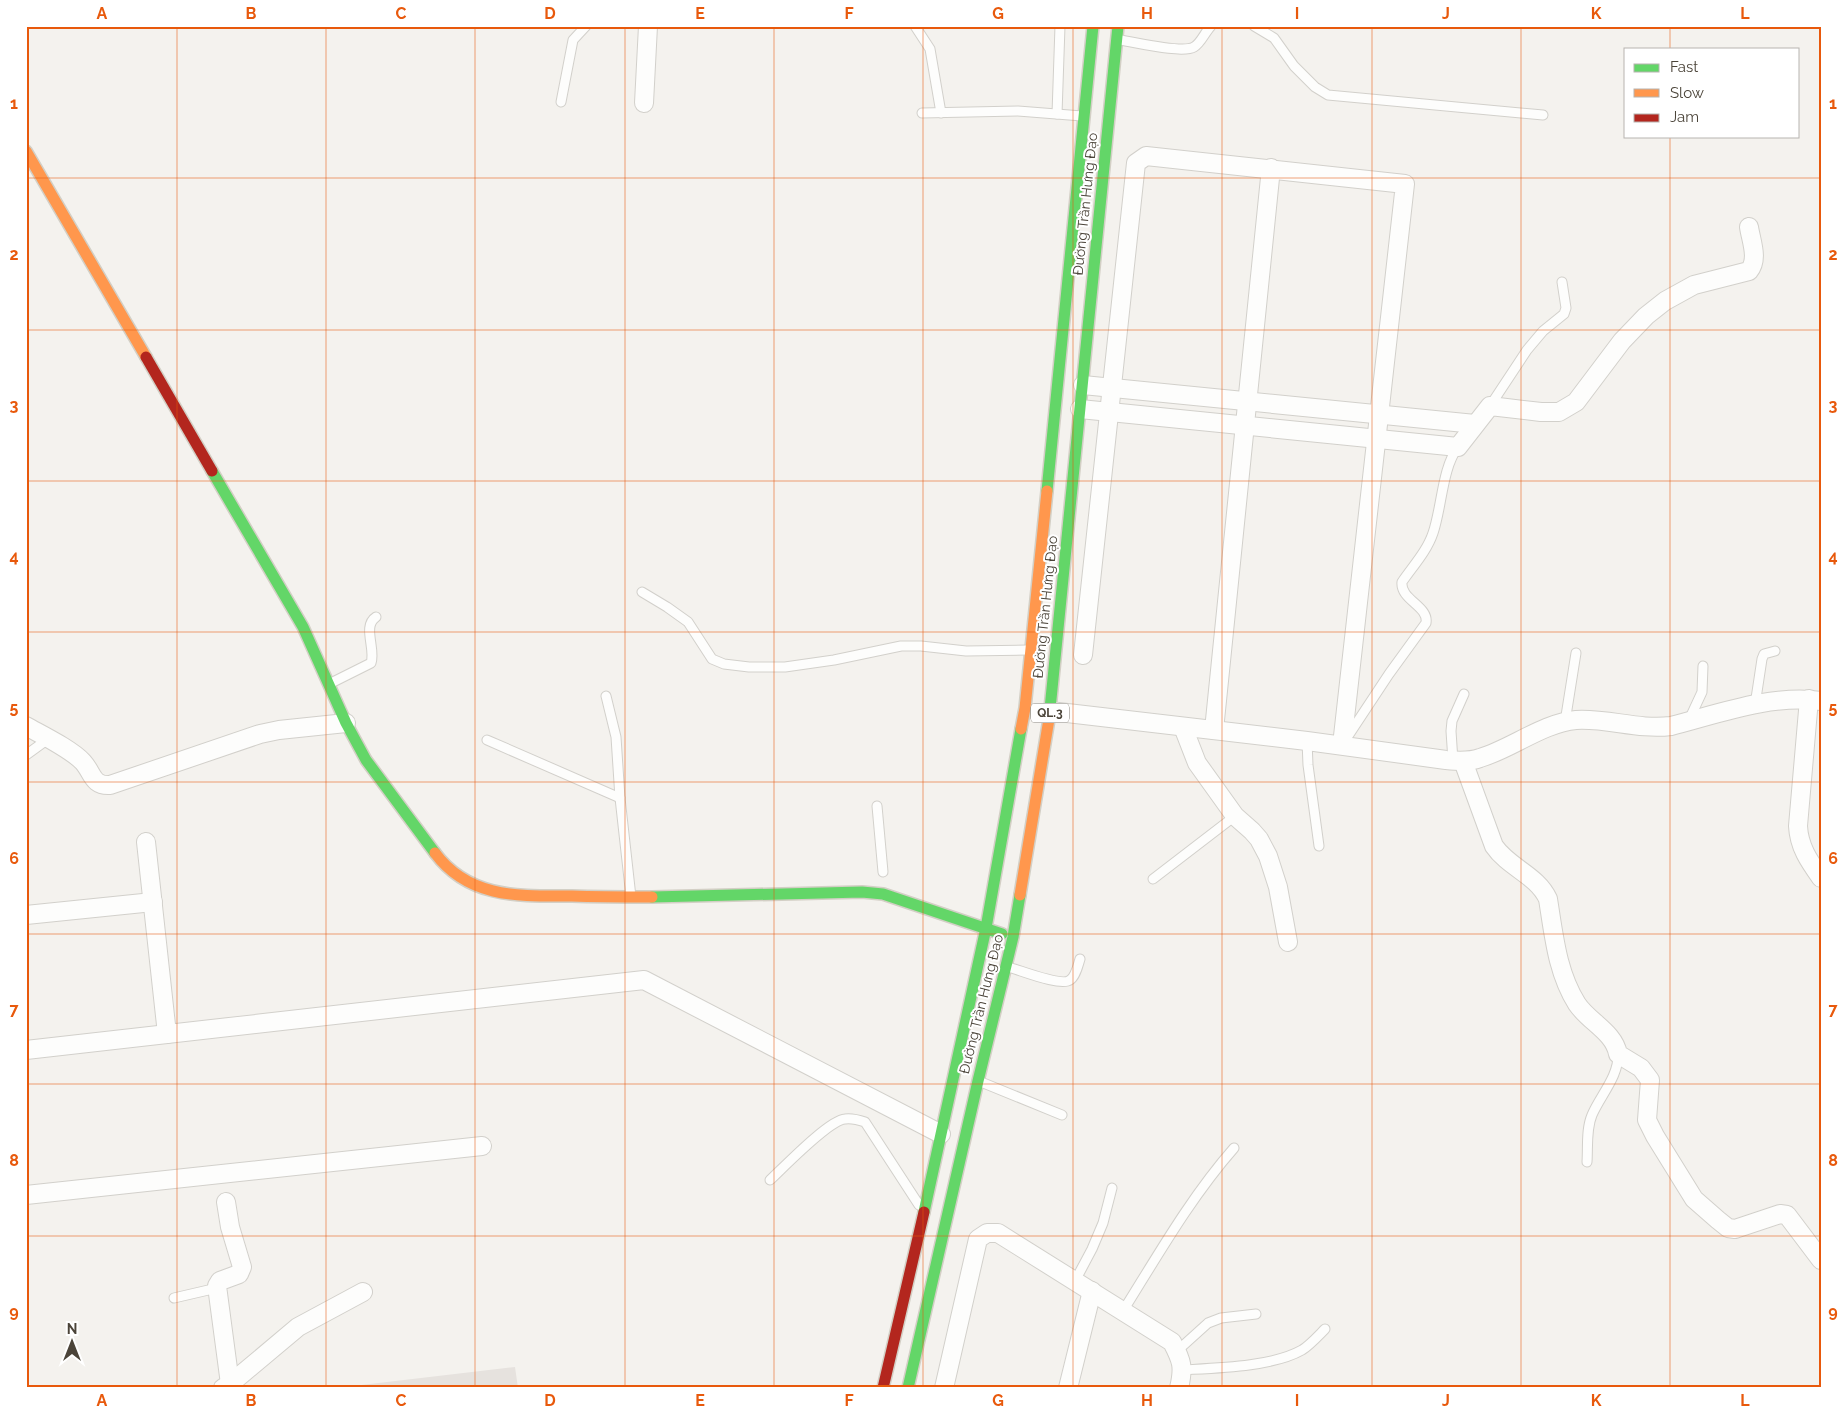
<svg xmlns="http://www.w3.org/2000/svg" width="1847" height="1414" viewBox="0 0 1847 1414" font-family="Raleway,sans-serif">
  <rect width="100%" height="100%" fill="#f4f2ee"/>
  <path fill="#e6e2de" d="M515,1367L518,1388H336Z"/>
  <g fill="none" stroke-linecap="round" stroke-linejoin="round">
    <defs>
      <g id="lane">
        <path d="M915,26L930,49L941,113"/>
        <path d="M1254,26L1274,38L1294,66L1315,87L1328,95L1543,115"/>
        <path d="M1120,40C1135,42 1182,54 1194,47C1201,43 1205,32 1211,26"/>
        <path d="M561,102L573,40L586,26"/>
        <path d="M922,113L1018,111L1082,116"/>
        <path d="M1057,114L1060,26"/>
        <path d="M1490,406L1527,350L1543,331L1564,314L1566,308L1562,282"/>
        <path d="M642,592L667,607L688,622L712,659L724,664L749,667H785L834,660L901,646H921L966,651L1027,650"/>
        <path d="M329,684L371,663C376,649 362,626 376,617"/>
        <path d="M606,696L616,737L620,798L631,897"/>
        <path d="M1755,705L1762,659L1764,654L1775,651"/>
        <path d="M1689,720L1702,692L1703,666"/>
        <path d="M1565,722L1576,653"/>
        <path d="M1346,739L1389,674L1426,623C1429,606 1400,600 1402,582C1413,566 1427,551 1433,533C1442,507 1442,468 1458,447"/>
        <path d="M487,740L620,798"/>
        <path d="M1307,741L1308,765L1319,846"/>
        <path d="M26,755L48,739"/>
        <path d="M1453,761L1451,731L1452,721L1464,694"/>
        <path d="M877,806L883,872"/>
        <path d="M1153,879L1235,816"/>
        <path d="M1008,967C1020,970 1061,987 1070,980C1076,976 1078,965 1080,959"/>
        <path d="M981,1082L1062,1115"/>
        <path d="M1587,1162C1588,1147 1586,1129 1592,1115C1600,1096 1619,1076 1618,1054"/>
        <path d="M770,1180C784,1167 829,1120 845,1119C852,1118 859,1120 865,1122L919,1205"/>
        <path d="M1075,1281L1092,1249L1103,1223L1112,1188"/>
        <path d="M174,1298L217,1288"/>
        <path d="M1123,1311C1158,1255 1191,1197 1234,1148"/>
        <path d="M1177,1351L1208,1323L1221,1318L1256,1314"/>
        <path d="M1181,1370C1216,1368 1272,1367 1302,1350C1310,1345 1318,1336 1325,1329"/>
      </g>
      <g id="street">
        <path d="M644,103L648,26"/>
        <path d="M1083,385L1475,424"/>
        <path d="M1080,409L1458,447L1490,406L1541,412H1559L1576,402L1622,341L1646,316L1665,301L1694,285L1749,271C1759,259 1751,241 1749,227"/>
        <path d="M1083,655L1136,163L1146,156L1405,184L1342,745"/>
        <path d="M1809,699L1798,826C1799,847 1809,861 1821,878"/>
        <path d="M1050,711L1307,741L1446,760C1457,761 1469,762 1480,758C1511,749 1543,723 1576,720C1608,718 1638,730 1671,726C1718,714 1771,694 1821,701"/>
        <path d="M26,726C42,735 71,749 83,762C93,773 92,786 110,785L260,734L279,730L346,723"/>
        <path d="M1183,727L1197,763L1235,816L1252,831L1259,839L1268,856L1278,887L1288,942"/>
        <path d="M1214,730L1271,168"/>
        <path d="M1463,761L1494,846C1509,868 1537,875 1548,899C1554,936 1557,972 1577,1004C1589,1022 1614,1032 1618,1054L1641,1068L1650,1080L1647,1120L1655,1136L1694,1199L1718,1220L1728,1228L1735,1229L1780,1214L1787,1215L1821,1260"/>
        <path d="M146,842L167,1034"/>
        <path d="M26,915L153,902"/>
        <path d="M26,1050L644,980L941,1134"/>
        <path d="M26,1195L482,1146"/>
        <path d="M226,1202L230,1227L242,1267L239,1274L220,1281L217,1286L230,1384"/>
        <path d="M223,1388L230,1384L298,1327L363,1292"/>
        <path d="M944,1388L978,1239L987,1233H998L1172,1342C1182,1361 1184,1367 1179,1388"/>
        <path d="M1068,1388L1092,1291"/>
      </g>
      <g id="fast">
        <path d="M212,471L303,627L346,723L366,760L435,853"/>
        <path d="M1047,491L1093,26"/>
        <path d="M1049,719L1118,26"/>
        <path d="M652,897L862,892L883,894L1002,934"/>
        <path d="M924,1212L986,928L1021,729"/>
        <path d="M908,1388L978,1081L1013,937L1020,895"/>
      </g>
      <g id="slow">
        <path d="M26,151L146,357"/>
        <path d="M1021,729L1025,708L1047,491"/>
        <path d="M435,853C469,899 520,896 572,896C599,897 625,897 652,897"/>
        <path d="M1020,895L1049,719"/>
      </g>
      <g id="jam">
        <path d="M146,357L212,471"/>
        <path d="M883,1388L924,1212"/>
      </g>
    </defs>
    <use href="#lane" stroke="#d2d0cb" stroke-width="11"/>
    <use href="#street" stroke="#d2d0cb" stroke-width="20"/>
    <use href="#fast" stroke="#d3cfc5" stroke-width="14"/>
    <use href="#slow" stroke="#d3cfc5" stroke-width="14"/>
    <use href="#jam" stroke="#d3cfc5" stroke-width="14"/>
    <use href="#lane" stroke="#fdfdfc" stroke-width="9"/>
    <use href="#street" stroke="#fdfdfc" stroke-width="18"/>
    <use href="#fast" stroke="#63d668" stroke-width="11"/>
    <use href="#slow" stroke="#ff974d" stroke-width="11"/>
    <use href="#jam" stroke="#b3261e" stroke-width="11"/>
  </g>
  <path fill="none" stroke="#e8590c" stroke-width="1" stroke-opacity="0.55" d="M177,26V1388M326,26V1388M475,26V1388M625,26V1388M774,26V1388M923,26V1388M1073,26V1388M1222,26V1388M1372,26V1388M1521,26V1388M1670,26V49M1670,136V1388M26,178H1821M26,330H1821M26,481H1821M26,632H1821M26,782H1821M26,934H1821M26,1084H1821M26,1236H1821"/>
  <g text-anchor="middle" stroke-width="4" stroke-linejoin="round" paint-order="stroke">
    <rect fill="#fff" stroke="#817c74" stroke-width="1" x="1031" y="703.5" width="38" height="19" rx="4"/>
    <g font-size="12" font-weight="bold" fill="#4b4439">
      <text x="1050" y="717">QL.3</text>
    </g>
    <g font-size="14" fill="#4b4439" stroke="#fff">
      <text transform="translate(1085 204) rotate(-84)" y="5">Đường Trần Hưng Đạo</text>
      <text transform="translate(1045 607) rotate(-84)" y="5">Đường Trần Hưng Đạo</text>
      <text transform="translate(981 1004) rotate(-76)" y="5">Đường Trần Hưng Đạo</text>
    </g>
  </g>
  <rect width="1847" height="1414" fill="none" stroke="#ffffff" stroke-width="55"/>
  <rect x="1624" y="48" width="175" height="90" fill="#ffffff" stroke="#b7b4b0"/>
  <rect x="1634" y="64" width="25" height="8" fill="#63d668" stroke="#b7b4b0"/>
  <text x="1670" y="72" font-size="15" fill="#4b4439">Fast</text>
  <rect x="1634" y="89" width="25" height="8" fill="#ff974d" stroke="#b7b4b0"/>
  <text x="1670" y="98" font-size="15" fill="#4b4439">Slow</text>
  <rect x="1634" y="114" width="25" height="8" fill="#b3261e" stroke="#b7b4b0"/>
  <text x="1670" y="122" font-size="15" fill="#4b4439">Jam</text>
  <g transform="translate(72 1342)" stroke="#ffffff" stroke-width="4" paint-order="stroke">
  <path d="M0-4L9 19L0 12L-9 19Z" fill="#4b4439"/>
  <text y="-8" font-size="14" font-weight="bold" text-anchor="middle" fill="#4b4439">N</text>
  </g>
  <rect x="28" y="28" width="1792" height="1358" fill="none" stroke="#e8590c" stroke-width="2"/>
  <g font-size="16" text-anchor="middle" font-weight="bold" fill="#e8590c">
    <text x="102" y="19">A</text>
    <text x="251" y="19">B</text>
    <text x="401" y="19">C</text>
    <text x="550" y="19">D</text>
    <text x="700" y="19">E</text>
    <text x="849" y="19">F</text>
    <text x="998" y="19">G</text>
    <text x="1147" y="19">H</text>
    <text x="1297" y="19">I</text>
    <text x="1446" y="19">J</text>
    <text x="1596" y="19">K</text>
    <text x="1745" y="19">L</text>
    <text x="14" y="109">1</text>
    <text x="1833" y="109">1</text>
    <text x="14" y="260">2</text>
    <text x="1833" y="260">2</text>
    <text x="14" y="411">3</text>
    <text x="1833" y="411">3</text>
    <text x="14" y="562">4</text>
    <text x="1833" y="562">4</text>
    <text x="14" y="713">5</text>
    <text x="1833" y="713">5</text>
    <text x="14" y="864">6</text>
    <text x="1833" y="864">6</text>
    <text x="14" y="1015">7</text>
    <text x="1833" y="1015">7</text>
    <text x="14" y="1166">8</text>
    <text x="1833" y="1166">8</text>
    <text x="14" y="1317">9</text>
    <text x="1833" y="1317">9</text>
    <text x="102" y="1406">A</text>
    <text x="251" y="1406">B</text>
    <text x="401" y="1406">C</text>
    <text x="550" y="1406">D</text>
    <text x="700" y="1406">E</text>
    <text x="849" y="1406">F</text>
    <text x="998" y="1406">G</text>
    <text x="1147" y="1406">H</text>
    <text x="1297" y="1406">I</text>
    <text x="1446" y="1406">J</text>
    <text x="1596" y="1406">K</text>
    <text x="1745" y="1406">L</text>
  </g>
</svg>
